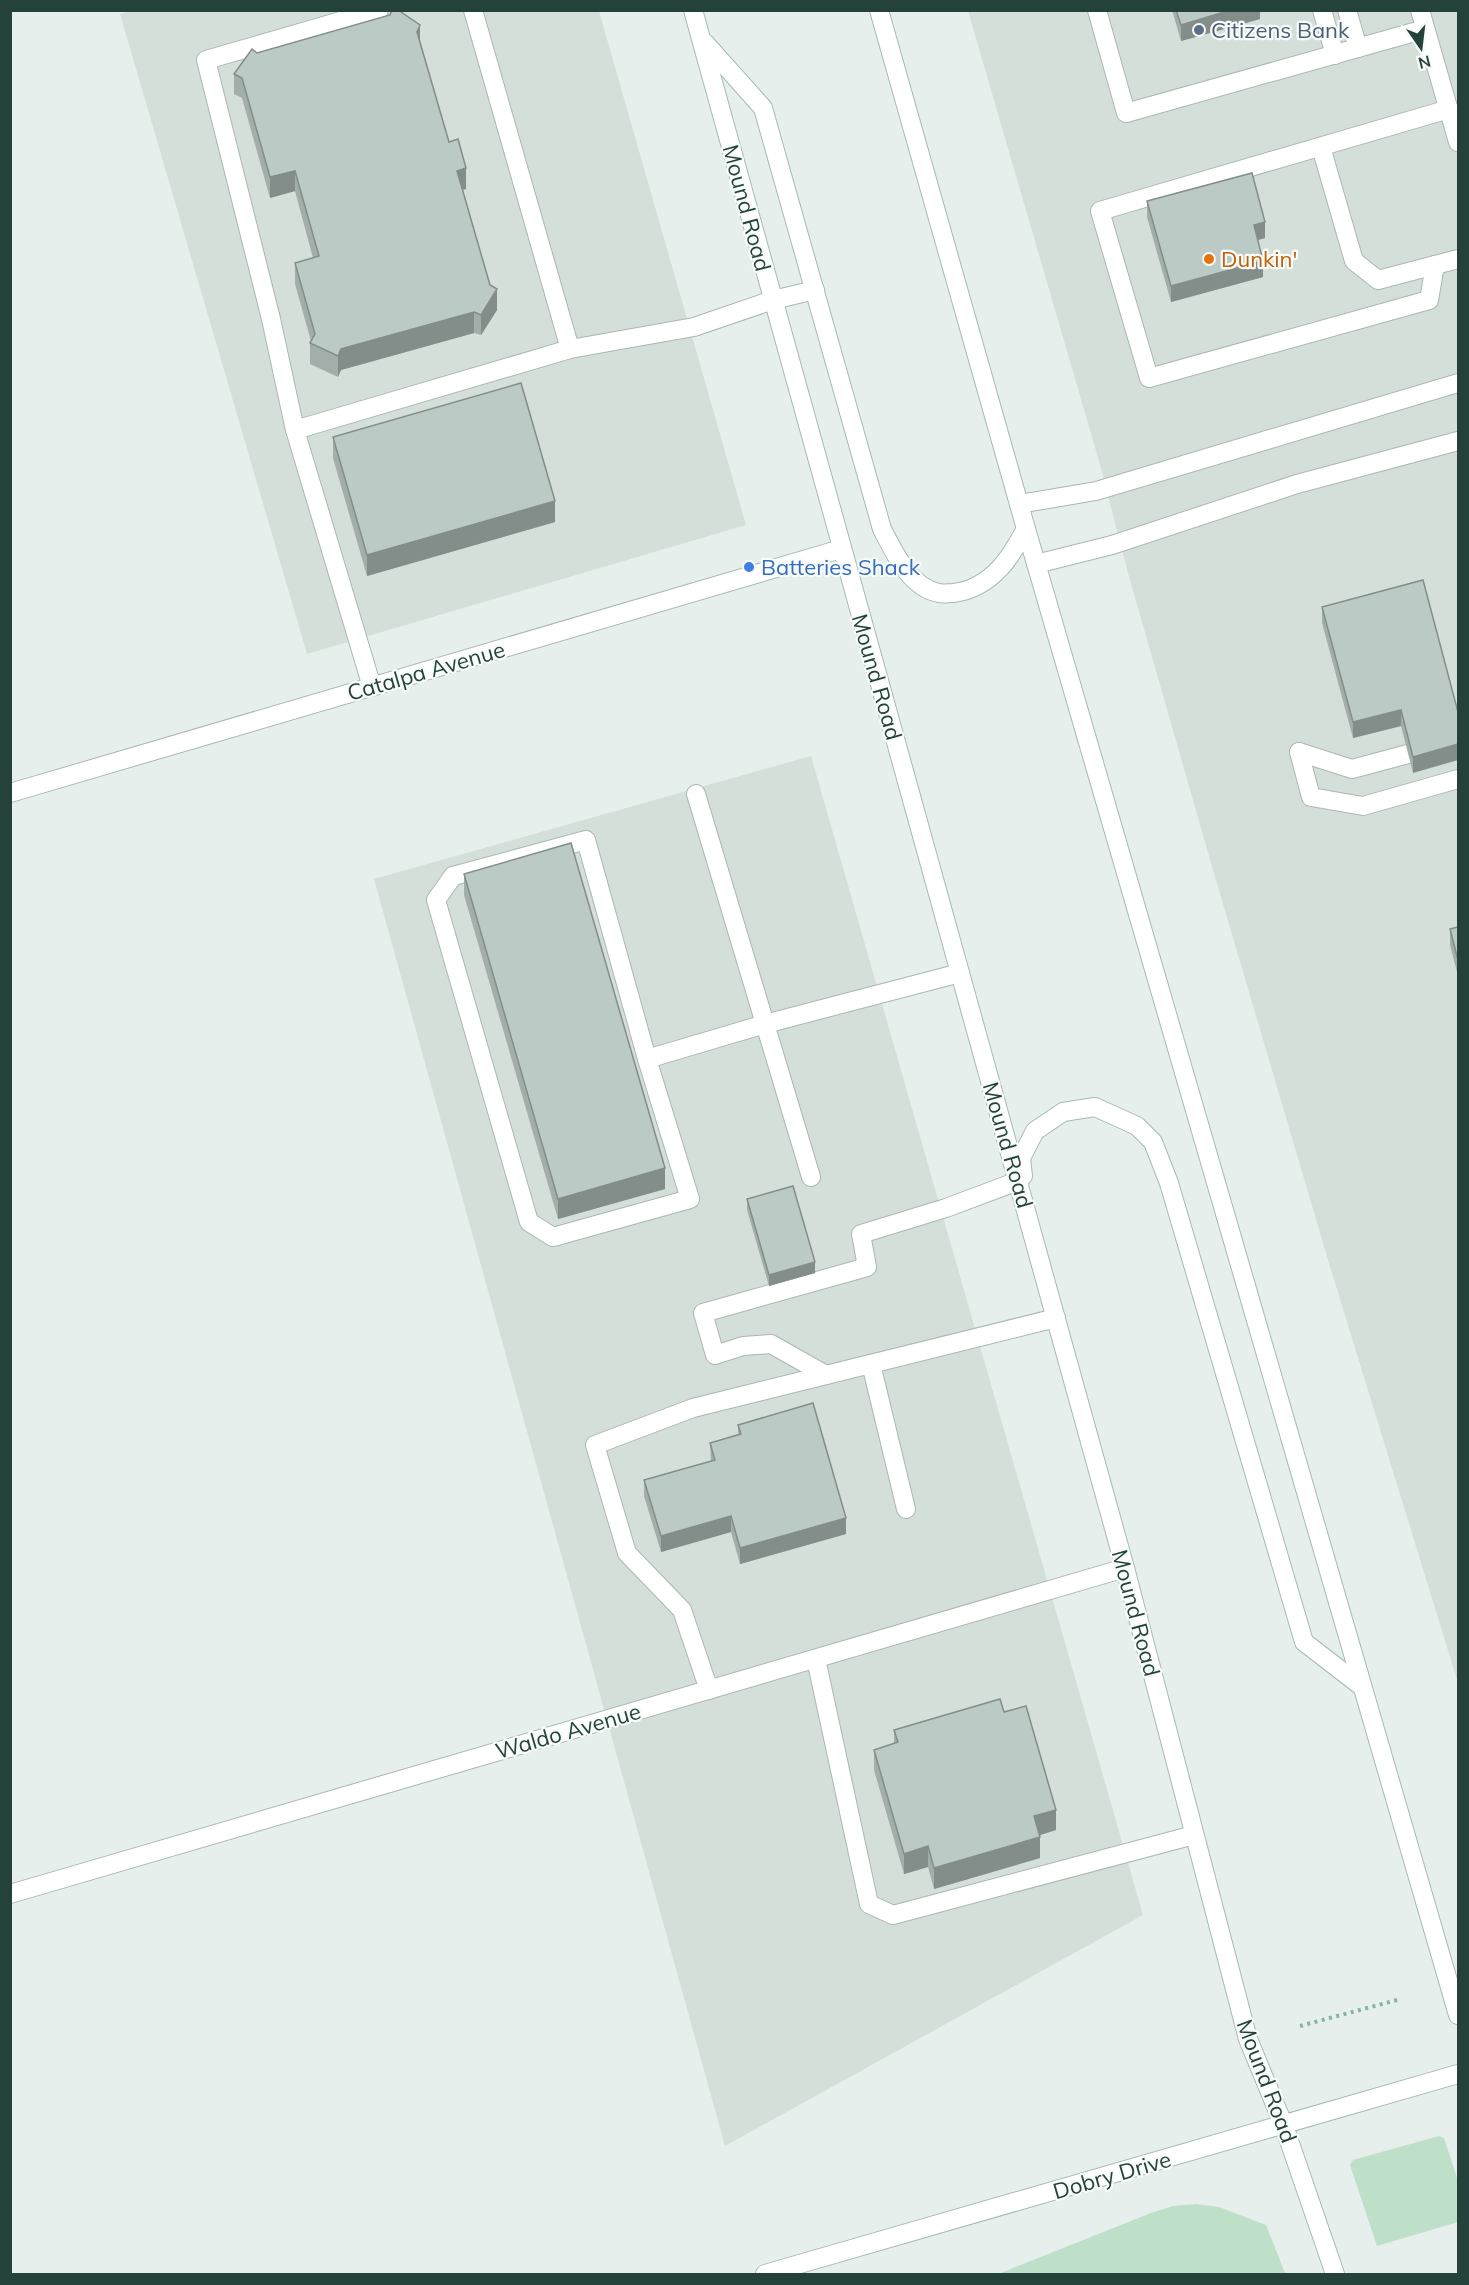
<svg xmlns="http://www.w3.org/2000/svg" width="1469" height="2285" viewBox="0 0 1469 2285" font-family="Mulish,sans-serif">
  <rect width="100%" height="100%" fill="#e6efeb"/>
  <g fill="#d4dfda">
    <path d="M134,10L599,11L746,525L307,654L120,14Z"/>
    <path d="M968,11H1458V1683L1331,1270L1213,870L1128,573L1099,461Z"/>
    <path d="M811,756L1143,1915L725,2146L374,879Z"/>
  </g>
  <g fill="#bfe0c8">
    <path d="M1439,2136L1444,2138L1458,2181V2222L1377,2246L1350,2165L1353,2160Z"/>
    <path d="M1196,2204L1219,2207L1266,2225L1285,2273L1279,2274H998L1151,2213L1173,2206Z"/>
  </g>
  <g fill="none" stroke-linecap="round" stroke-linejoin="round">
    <defs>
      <g id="service">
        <path d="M473,10L570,349L694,327L773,300L815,290"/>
        <path d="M1097,10L1126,113L1425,29"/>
        <path d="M1322,10L1335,55"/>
        <path d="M1347,10L1358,48"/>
        <path d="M1420,10L1458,142"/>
        <path d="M1321,147L1354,261L1378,280L1458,259"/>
        <path d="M1435,265L1429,300L1149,378L1100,211L1449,109"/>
        <path d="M295,430L271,319L206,60L379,10"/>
        <path d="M1019,504L1096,491L1458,383"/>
        <path d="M1036,564L1112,545L1297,484L1458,441"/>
        <path d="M372,687L295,430L570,349"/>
        <path d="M1299,752L1311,797L1363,806L1458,779"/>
        <path d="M1299,752L1352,769L1408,754"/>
        <path d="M696,794L811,1177"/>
        <path d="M647,1059L690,1199L553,1237L529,1222L436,900L453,876L586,840L647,1059L765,1024L960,973"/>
        <path d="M871,1364L906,1509"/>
        <path d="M826,1375L771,1344L743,1346L715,1355L703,1313L867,1267L861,1234L946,1208L1018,1181"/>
        <path d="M816,1659L869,1904L893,1915L1194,1835"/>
        <path d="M709,1690L682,1610L627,1553L595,1445L693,1408L1056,1318"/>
      </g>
      <g id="minor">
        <path d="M10,793L841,549"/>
        <path d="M10,1894L1125,1568"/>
      </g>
      <g id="secondary">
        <path d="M693,10L1125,1568L1248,2039L1284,2126L1335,2274"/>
        <path d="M879,10L1026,529L1458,2015"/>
        <path d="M705,43L763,108L882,529C894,552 910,588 939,593C943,594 948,593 953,593C972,591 987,582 1000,568C1011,557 1018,542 1026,529"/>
        <path d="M1023,1176L1021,1158L1035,1131L1063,1112L1095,1107L1137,1126L1153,1142L1169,1183L1304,1642L1361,1686"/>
        <path d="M765,2274L1458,2074"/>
      </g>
    </defs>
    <use href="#service" stroke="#a8b8b2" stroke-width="20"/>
    <use href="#minor" stroke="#a8b8b2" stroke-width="20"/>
    <use href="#secondary" stroke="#a4bbb3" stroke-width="20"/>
    <path stroke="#86b3a5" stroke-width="4" stroke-dasharray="3 4.5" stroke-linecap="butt" d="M1300,2026L1397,2000"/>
    <use href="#service" stroke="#fff" stroke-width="18"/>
    <use href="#minor" stroke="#fff" stroke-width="18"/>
    <use href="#secondary" stroke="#fff" stroke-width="18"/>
  </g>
  <g fill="#a1aea9">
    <path d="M1172,10H1260V19L1181,41Z"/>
    <path d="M420,41L449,142L466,189L463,190L497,310L481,335L474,333L341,370L338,377L310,364V343L311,341L295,284V263L313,258L295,191L270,198L242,98L234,94V74Z"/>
    <path d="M1147,201L1265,238L1258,240L1263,277L1171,302L1147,217Z"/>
    <path d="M333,437L555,522L367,576L333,458Z"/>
    <path d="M1423,580L1413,773L1401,726L1353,738L1322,623V607Z"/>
    <path d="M464,874L665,1189L558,1219L464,895Z"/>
    <path d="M1458,927V976L1450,945V929Z"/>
    <path d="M747,1199L815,1273L769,1286L747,1210Z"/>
    <path d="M738,1425L846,1534L740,1564L731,1532L661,1552L644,1496V1480L711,1461L710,1443L738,1434Z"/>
    <path d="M1004,1712L1056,1830L1040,1835V1858L934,1889L928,1867L904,1874L874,1770V1750L894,1744V1730Z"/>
  </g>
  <g fill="#838d89">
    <path d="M1231,10H1260V19L1181,41V25Z"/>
    <path d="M420,25V46L417,32Z"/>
    <path d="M466,168V189L457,191V171Z"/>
    <path d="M295,171V191L270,198V177Z"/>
    <path d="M1265,222V238L1254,241V225Z"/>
    <path d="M1263,261V277L1171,302V286Z"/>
    <path d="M497,289V310L481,335V315Z"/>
    <path d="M474,312V333L341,370L338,377V356L341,349Z"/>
    <path d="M555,501V522L367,576V555Z"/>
    <path d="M1401,710V726L1353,738V722Z"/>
    <path d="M1458,744V760L1413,773V757Z"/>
    <path d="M665,1168V1189L558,1219V1199Z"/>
    <path d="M815,1262V1273L769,1286V1275Z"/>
    <path d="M731,1516V1532L661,1552V1536Z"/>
    <path d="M846,1518V1534L740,1564V1548Z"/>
    <path d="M1056,1810V1830L1034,1837V1816Z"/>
    <path d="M1040,1837V1858L934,1889V1868Z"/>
    <path d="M928,1846V1867L904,1874V1854Z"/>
  </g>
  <g fill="#bbcac4" stroke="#838d89" stroke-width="1.5">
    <path d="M392,10H398L420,25L417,32L449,142L458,139L466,168L457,171L490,285L497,289L481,315L474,312L341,349L338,356L310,343L315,334L295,263L319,256L295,171L270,177L242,78L234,74L252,49L257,53L390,15Z"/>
    <path d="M1176,10H1231L1181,25Z"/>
    <path d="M1252,173L1265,222L1254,225L1263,261L1171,286L1147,201Z"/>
    <path d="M521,383L555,501L367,555L333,437Z"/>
    <path d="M1423,580L1458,712V744L1413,757L1401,710L1353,722L1322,607Z"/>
    <path d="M571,843L665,1168L558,1199L464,874Z"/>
    <path d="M1458,927V960L1450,929Z"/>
    <path d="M793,1186L815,1262L769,1275L747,1199Z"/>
    <path d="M813,1403L846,1518L740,1548L731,1516L661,1536L644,1480L715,1460L710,1443L741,1434L738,1425Z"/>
    <path d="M1000,1699L1004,1712L1026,1706L1056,1810L1034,1816L1040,1837L934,1868L928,1846L904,1854L874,1750L898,1742L894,1730Z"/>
  </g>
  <circle fill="#5c6f8a" stroke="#f7fbf9" stroke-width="2" cx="1199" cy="30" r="6"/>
  <circle fill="#e8710a" stroke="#f7fbf9" stroke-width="2" cx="1209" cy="259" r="6"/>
  <circle fill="#3f7fe0" stroke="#f7fbf9" stroke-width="2" cx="749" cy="567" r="6"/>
  <g text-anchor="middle" stroke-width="4.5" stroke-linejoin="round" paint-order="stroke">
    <g font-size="22" fill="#4e5e75" stroke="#f7fbf9" text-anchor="start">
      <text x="1211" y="38">Citizens Bank</text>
    </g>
    <g font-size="22" fill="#24423a" stroke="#f7fbf9">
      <text transform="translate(747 208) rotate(75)" y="8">Mound Road</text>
      <text transform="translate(426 671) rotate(-16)" y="8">Catalpa Avenue</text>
      <text transform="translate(877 677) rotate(74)" y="8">Mound Road</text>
      <text transform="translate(1008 1145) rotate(74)" y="8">Mound Road</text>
      <text transform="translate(1136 1613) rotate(75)" y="8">Mound Road</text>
      <text transform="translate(568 1731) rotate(-16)" y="8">Waldo Avenue</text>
      <text transform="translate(1267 2081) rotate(69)" y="8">Mound Road</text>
      <text transform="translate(1112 2175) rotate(-16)" y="8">Dobry Drive</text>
    </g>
    <g font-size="22" fill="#c56008" stroke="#f7fbf9" text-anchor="start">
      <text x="1221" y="267">Dunkin'</text>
    </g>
    <g font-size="22" fill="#366cbe" stroke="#f7fbf9" text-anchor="start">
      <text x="761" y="575">Batteries Shack</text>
    </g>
  </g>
  <rect width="1469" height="2285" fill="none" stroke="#24423a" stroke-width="24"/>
  <g transform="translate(1421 48) rotate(166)" stroke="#f7fbf9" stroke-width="4.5" paint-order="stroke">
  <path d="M0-4.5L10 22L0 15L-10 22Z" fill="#24423a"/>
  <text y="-9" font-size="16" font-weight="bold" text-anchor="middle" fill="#24423a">N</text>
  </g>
</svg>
